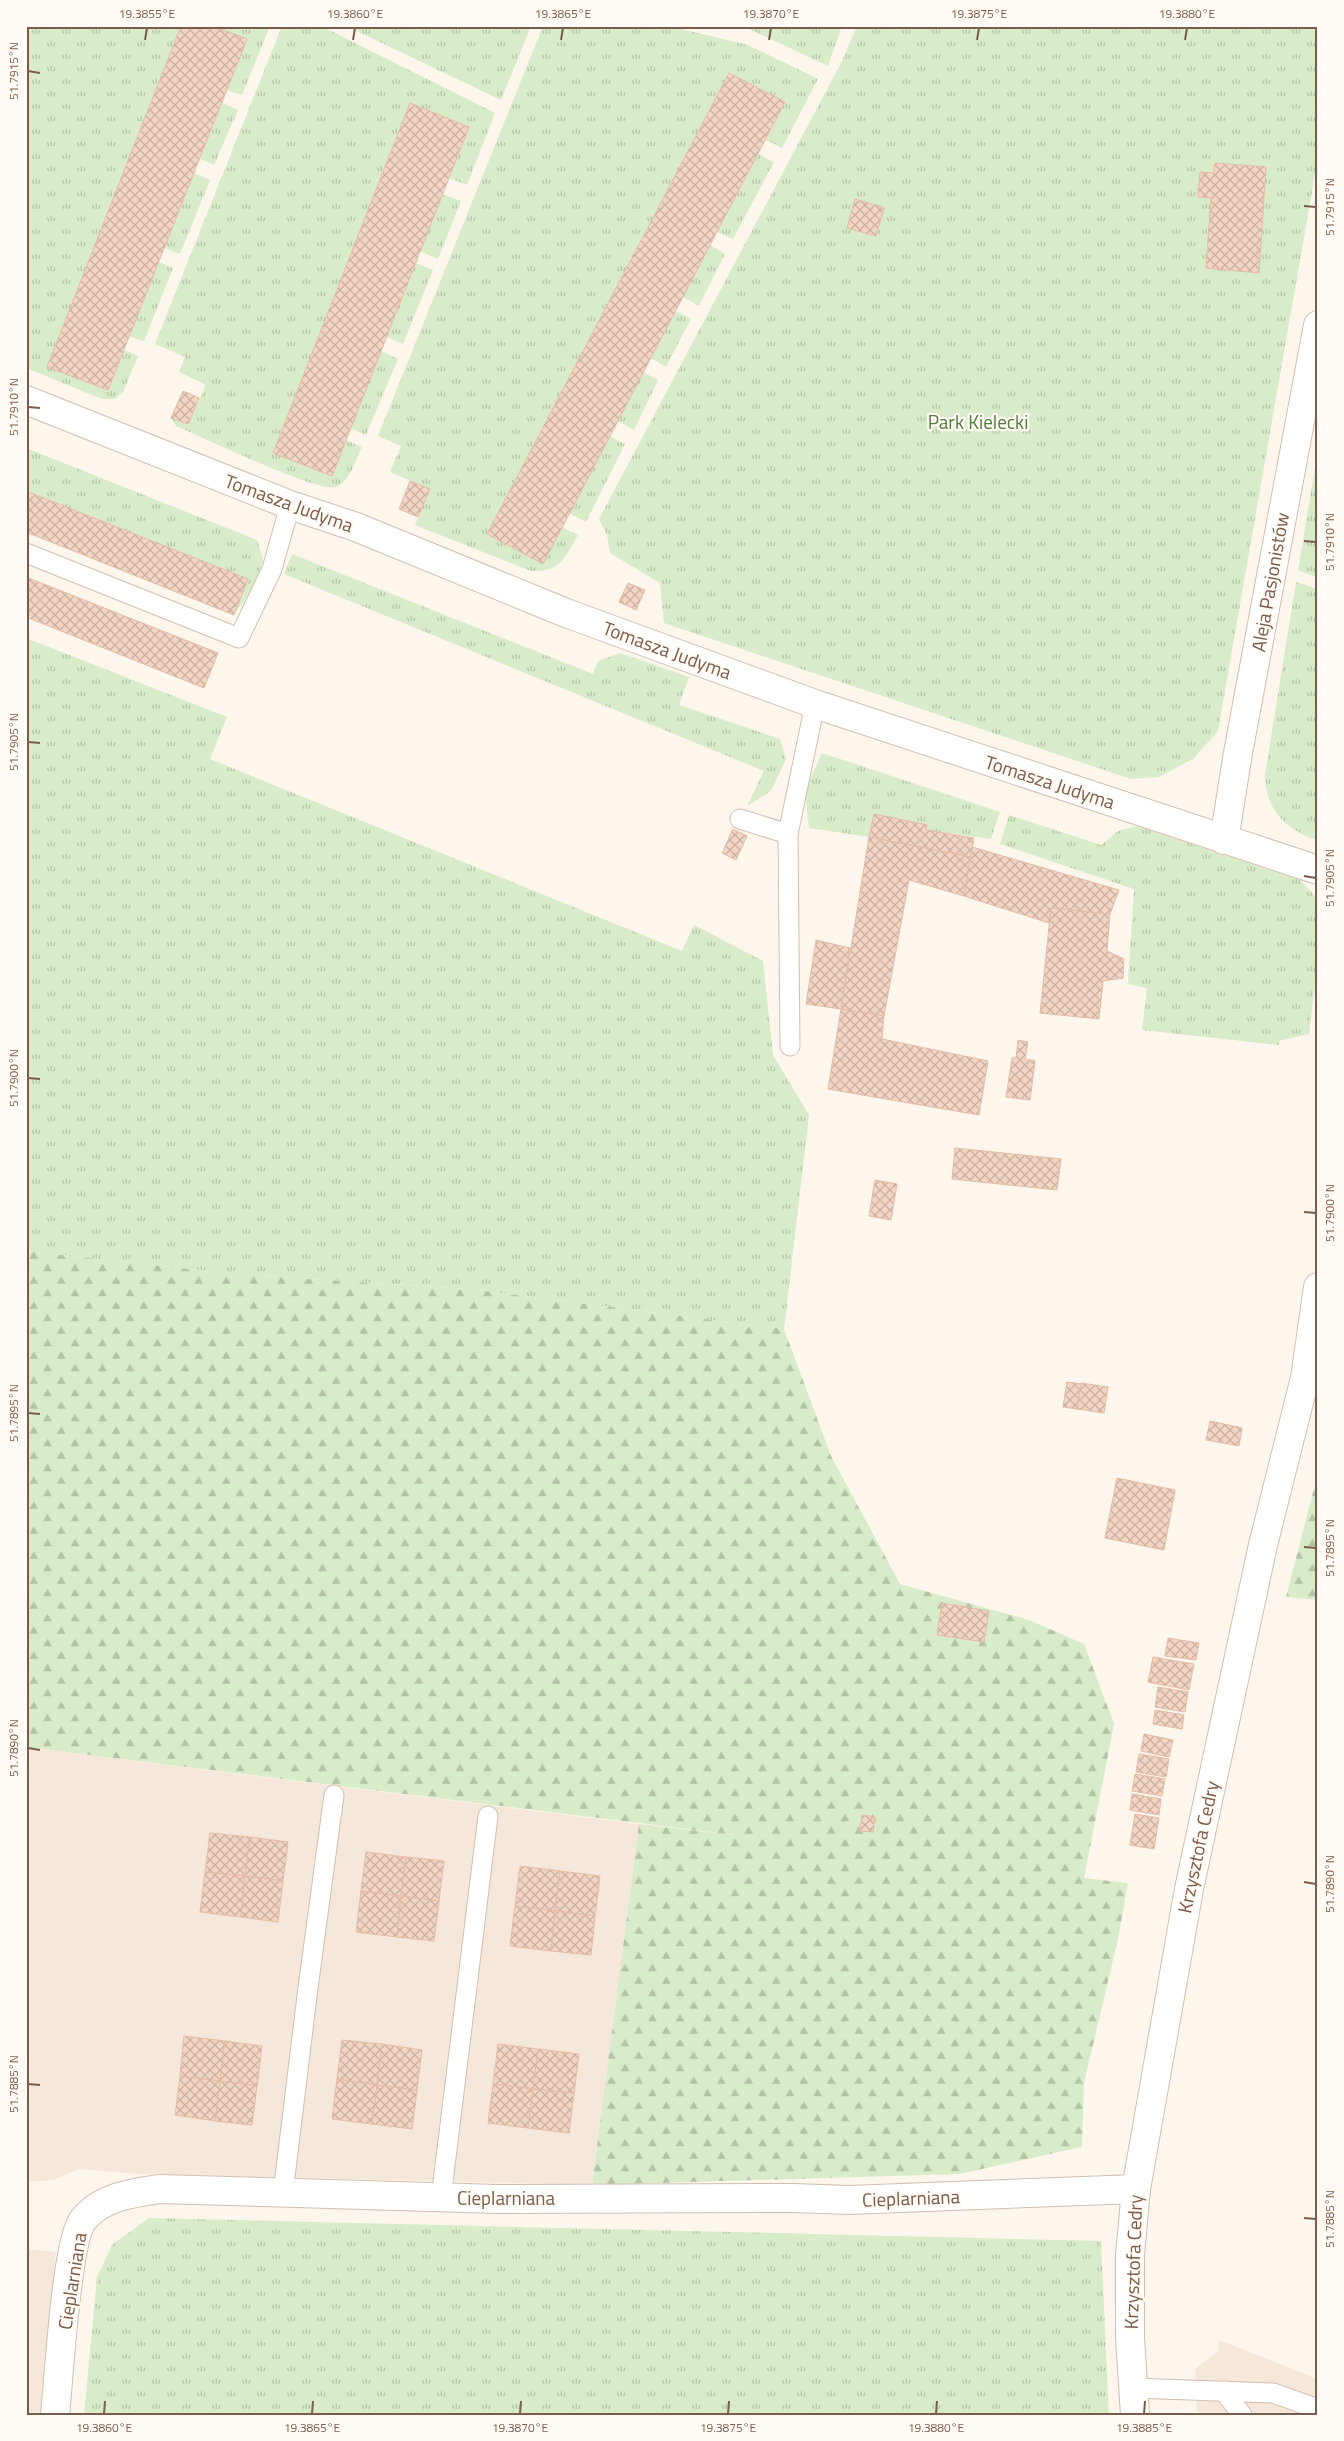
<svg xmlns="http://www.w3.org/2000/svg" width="1344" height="2441" viewBox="0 0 1344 2441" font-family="'Titillium Web',sans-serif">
  <defs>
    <pattern id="grass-tufts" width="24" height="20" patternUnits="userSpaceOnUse" patternTransform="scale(1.25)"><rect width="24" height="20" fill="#d8ecc9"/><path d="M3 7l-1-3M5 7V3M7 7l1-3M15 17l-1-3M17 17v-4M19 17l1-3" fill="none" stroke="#b4c2a5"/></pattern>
    <pattern id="forest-firs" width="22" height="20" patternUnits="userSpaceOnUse" patternTransform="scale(1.25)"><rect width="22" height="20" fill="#d8ecc9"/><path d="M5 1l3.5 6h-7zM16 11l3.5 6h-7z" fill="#b4c2a5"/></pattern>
    <pattern id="building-cross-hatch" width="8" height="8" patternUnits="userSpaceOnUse" patternTransform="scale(1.25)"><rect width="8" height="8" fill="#f3d5c3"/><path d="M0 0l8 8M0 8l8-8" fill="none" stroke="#cab0a1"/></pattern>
  </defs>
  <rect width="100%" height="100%" fill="#fdf6ec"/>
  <g fill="#f5e8da">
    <path d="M26,1747L639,1824L592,2185L138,2174L79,2169L54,2180L26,2182Z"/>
    <path d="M26,2249L56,2252L40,2415H26Z"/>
    <path d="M1219,2340L1318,2379V2415H1200L1197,2410L1195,2369L1218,2352Z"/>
  </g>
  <g fill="url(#grass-tufts)">
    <path d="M26,26H181L48,367L108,390L124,350L138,356L123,392L115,399H102L26,368Z"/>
    <path d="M213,26H270L242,95L227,90Z"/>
    <path d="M282,26H321L495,113L467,185L449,178L469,127L410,104L273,452L332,475L346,440L362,447C356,459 350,482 336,487C318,493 200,436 176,426L171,418L188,424L206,385L179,372L185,357L155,344Z"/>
    <path d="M346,26H531L501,100Z"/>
    <path d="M543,26H668L748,45L818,79L782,148L766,140L785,102L729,73L487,534L543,563L562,527L578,535C564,559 561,572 531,571L415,525L430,489L390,472L401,446L378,436Z"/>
    <path d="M842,26L828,66L747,28L736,27Z"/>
    <path d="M857,26H1318V157L1218,731L1193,759L1159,777L1131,779L664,623L660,583L610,553L607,535L599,519L842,61Z"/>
    <path d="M222,103L238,110L214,165L200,159Z"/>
    <path d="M758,154L774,162L733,239L717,232Z"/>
    <path d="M194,173L210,180L180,254L164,248Z"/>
    <path d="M442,194L461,201L438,259L420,251Z"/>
    <path d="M710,245L725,254L699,306L683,297Z"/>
    <path d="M159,262L173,268L144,341L129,336Z"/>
    <path d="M416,263L433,270L403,344L386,337Z"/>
    <path d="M676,311L691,319L666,367L651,358Z"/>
    <path d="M381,351L398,359L366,435L350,428Z"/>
    <path d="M643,372L658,380L634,430L618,421Z"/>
    <path d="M610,436L625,444L586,522L569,513Z"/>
    <path d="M26,448L257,540L263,559L259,575L252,591L235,612L248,579L26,491Z"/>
    <path d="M1318,450V578L1298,570Z"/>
    <path d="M292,554L593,674L598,661L620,653L689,677L679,705L780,739L786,759L771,791L747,806L764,771L284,574Z"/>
    <path d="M1296,582L1318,589V841C1285,829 1266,811 1265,775Z"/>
    <path d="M26,638L227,717L210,759L682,951L694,925L763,961L773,1055L809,1115L784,1329L469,1289L245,1275L26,1251Z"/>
    <path d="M822,753L1000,812L991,839L926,830L927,825L874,814L869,837L809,828L805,791Z"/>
    <path d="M1009,815L1101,845L1118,831L1136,826L1300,880C1305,885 1313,892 1315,898C1326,922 1312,1006 1309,1034L1279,1041V1045L1142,1030L1147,988L1128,984L1134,889L1000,844Z"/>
    <path d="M149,2218L1101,2241L1109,2415H84L97,2277L112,2245Z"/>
  </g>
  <g fill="url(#forest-firs)">
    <path d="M26,1251L245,1275L469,1289L784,1329L831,1456L900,1584L1029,1620L1084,1644L1114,1724L1084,1878L1128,1883L1118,1939L1084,2083L1082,2147L959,2174L592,2185L639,1824L777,1840L26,1747Z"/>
    <path d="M1318,1473V1600L1286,1597Z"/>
  </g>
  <g fill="url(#building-cross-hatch)" stroke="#e6bba3">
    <path d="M181,26H213L247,39L108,390L47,367Z"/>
    <path d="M729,73L785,102L543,564L487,534Z"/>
    <path d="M410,103L469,127L332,476L273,453Z"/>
    <path d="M1215,163L1266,167L1259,273L1206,268L1211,198L1198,197L1200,172L1214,173Z"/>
    <path d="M855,199L884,208L876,236L847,228Z"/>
    <path d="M183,391L199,398L188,424L171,418Z"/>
    <path d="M410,481L430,489L418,517L399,509Z"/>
    <path d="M26,491L248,579L234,615L26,532Z"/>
    <path d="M26,577L218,653L204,688L26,617Z"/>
    <path d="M628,583L645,590L636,610L619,602Z"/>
    <path d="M874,814L927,825L926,830L974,838L971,857L869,837Z"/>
    <path d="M733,829L747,836L736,860L722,853Z"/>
    <path d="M869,837L971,857L964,896L909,880L884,1016L841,1009Z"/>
    <path d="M972,847L1119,890L1110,914L1051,908L1049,923L964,896Z"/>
    <path d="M1051,908L1110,914L1107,951L1124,959L1123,978L1103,981L1099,1019L1040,1013Z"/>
    <path d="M816,940L850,948L841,1009L806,1004Z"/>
    <path d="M841,1009L884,1016L882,1039L988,1061L979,1115L828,1089Z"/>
    <path d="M1018,1040L1028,1042L1025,1059L1035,1061L1030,1100L1006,1097L1012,1058H1016Z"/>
    <path d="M955,1148L1061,1159L1057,1190L952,1179Z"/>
    <path d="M875,1180L897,1184L891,1220L869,1216Z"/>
    <path d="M1067,1382L1081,1384L1077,1409L1063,1407Z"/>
    <path d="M1081,1383L1108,1387L1104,1413L1077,1409Z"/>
    <path d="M1210,1421L1242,1428L1239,1446L1206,1440Z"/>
    <path d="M1117,1478L1175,1490L1164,1550L1105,1538Z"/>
    <path d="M942,1603L989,1611L984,1642L937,1635Z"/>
    <path d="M1168,1638L1199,1643L1196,1660L1165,1656Z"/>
    <path d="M1153,1657L1194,1664L1189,1690L1148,1682Z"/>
    <path d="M1158,1687L1188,1692L1185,1712L1155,1707Z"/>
    <path d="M1155,1710L1184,1715L1182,1729L1153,1724Z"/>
    <path d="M1144,1734L1173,1740L1169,1757L1141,1751Z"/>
    <path d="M1139,1754L1169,1759L1166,1777L1136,1772Z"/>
    <path d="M1135,1774L1165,1779L1162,1796L1132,1791Z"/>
    <path d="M1132,1794L1161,1799L1159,1815L1130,1810Z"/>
    <path d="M1135,1814L1159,1818L1154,1849L1130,1845Z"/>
    <path d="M862,1815L875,1817L873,1832L860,1831Z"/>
    <path d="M210,1833L250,1837L245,1876L205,1872Z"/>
    <path d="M250,1837L288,1842L283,1881L245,1876Z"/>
    <path d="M366,1852L406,1857L401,1896L361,1891Z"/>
    <path d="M406,1857L444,1861L439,1901L401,1896Z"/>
    <path d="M520,1866L560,1871L555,1911L515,1906Z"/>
    <path d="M560,1871L600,1876L595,1916L555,1911Z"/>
    <path d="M205,1872L245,1876L241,1917L200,1912Z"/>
    <path d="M245,1876L283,1881L278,1922L241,1917Z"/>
    <path d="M361,1891L401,1896L397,1937L356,1932Z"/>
    <path d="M401,1896L439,1901L434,1941L397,1937Z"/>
    <path d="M515,1906L555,1911L551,1951L510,1946Z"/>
    <path d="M555,1911L595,1916L591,1955L551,1951Z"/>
    <path d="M184,2036L225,2041L220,2081L180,2076Z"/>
    <path d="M342,2040L382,2044L377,2085L337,2079Z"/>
    <path d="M225,2041L262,2046L257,2086L220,2081Z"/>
    <path d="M382,2044L422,2050L417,2090L377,2085Z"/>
    <path d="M498,2044L538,2049L533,2089L493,2084Z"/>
    <path d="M538,2049L579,2054L574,2093L533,2089Z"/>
    <path d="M180,2076L220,2081L215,2121L175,2115Z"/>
    <path d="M337,2079L377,2085L372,2124L332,2119Z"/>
    <path d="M220,2081L257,2086L252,2125L215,2121Z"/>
    <path d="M493,2084L533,2089L528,2128L488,2123Z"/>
    <path d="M377,2085L417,2090L412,2129L372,2124Z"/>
    <path d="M533,2089L574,2093L569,2133L528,2128Z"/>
  </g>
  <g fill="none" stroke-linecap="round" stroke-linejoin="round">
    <defs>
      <g id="service">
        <path d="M26,553L239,638L272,569L290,505"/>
        <path d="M740,819L788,834"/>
        <path d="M790,1046L788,834L815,704"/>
        <path d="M283,2193L308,1988L334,1795"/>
        <path d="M441,2198L488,1816"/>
        <path d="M1133,2388L1273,2393L1318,2409"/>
        <path d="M1224,2391L1242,2415"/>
      </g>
      <g id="minor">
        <path d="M26,400L290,505L356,527L566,613L815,704L1318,870"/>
        <path d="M1224,840L1238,753L1318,325"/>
        <path d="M55,2415C59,2379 66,2242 83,2220C101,2197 132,2193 159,2189L498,2199L793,2198L849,2200L1136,2189"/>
        <path d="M1135,2415L1130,2338V2255L1136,2189L1189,1889L1263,1545L1305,1378L1318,1287"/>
      </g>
    </defs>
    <use href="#service" stroke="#d1beb0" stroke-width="21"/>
    <use href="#minor" stroke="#d1beb0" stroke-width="30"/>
    <use href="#service" stroke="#fff" stroke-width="19"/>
    <use href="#minor" stroke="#fff" stroke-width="28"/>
  </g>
  <path fill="none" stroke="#7a5c4d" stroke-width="2" d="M145,40L147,28M353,40L355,28M561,40L563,28M769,40L771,28M977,40L979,28M1185,40L1187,28M28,71L40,73M1304,206L1316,207M28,407L40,408M1304,541L1316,542M28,742L40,743M1304,876L1316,878M28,1078L40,1079M1304,1212L1316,1213M28,1413L40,1414M1304,1547L1316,1548M28,1748L40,1750M1304,1882L1316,1884M28,2084L40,2085M1304,2218L1316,2219M104,2414L105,2401M312,2414L313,2401M520,2414L521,2401M728,2414L729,2401M936,2414L937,2401M1144,2414L1145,2401"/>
  <g text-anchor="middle" stroke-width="4.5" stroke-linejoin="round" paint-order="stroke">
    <g font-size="19" fill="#537a41" stroke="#fffaf3">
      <text x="978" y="429">Park Kielecki</text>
    </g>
    <g font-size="19" fill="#7a5c4d" stroke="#fffaf3">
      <text transform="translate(289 503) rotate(20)" y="7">Tomasza Judyma</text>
      <text transform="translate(1270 582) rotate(-80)" y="7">Aleja Pasjonistów</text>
      <text transform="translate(667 650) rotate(20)" y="7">Tomasza Judyma</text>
      <text transform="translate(1050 782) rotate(18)" y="7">Tomasza Judyma</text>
      <text transform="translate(1198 1847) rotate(-78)" y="7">Krzysztofa Cedry</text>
      <text x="506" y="2205">Cieplarniana</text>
      <text transform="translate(911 2198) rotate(-2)" y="7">Cieplarniana</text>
      <text transform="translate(1133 2262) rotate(-88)" y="7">Krzysztofa Cedry</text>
      <text transform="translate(72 2281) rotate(-81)" y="7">Cieplarniana</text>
    </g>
  </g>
  <rect width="1344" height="2441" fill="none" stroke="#fffaf3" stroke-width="55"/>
  <rect x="28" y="28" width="1288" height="2386" fill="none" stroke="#7a5c4d" stroke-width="2"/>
  <g font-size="12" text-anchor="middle" fill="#7a5c4d">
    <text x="147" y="18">19.3855°E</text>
    <text x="355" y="18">19.3860°E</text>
    <text x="563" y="18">19.3865°E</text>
    <text x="771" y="18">19.3870°E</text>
    <text x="979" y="18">19.3875°E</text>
    <text x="1187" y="18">19.3880°E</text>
    <text transform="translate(14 71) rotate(-90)" y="4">51.7915°N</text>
    <text transform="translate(1330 207) rotate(-90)" y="4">51.7915°N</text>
    <text transform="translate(14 407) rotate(-90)" y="4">51.7910°N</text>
    <text transform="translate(1330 542) rotate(-90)" y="4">51.7910°N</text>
    <text transform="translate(14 742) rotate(-90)" y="4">51.7905°N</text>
    <text transform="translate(1330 878) rotate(-90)" y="4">51.7905°N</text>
    <text transform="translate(14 1078) rotate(-90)" y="4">51.7900°N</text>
    <text transform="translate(1330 1213) rotate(-90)" y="4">51.7900°N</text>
    <text transform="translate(14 1413) rotate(-90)" y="4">51.7895°N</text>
    <text transform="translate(1330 1548) rotate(-90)" y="4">51.7895°N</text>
    <text transform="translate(14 1748) rotate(-90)" y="4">51.7890°N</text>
    <text transform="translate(1330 1884) rotate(-90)" y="4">51.7890°N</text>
    <text transform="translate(14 2084) rotate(-90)" y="4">51.7885°N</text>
    <text transform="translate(1330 2219) rotate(-90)" y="4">51.7885°N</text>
    <text x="104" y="2432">19.3860°E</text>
    <text x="312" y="2432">19.3865°E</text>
    <text x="520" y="2432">19.3870°E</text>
    <text x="728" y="2432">19.3875°E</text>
    <text x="936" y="2432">19.3880°E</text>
    <text x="1144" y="2432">19.3885°E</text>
  </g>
</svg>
